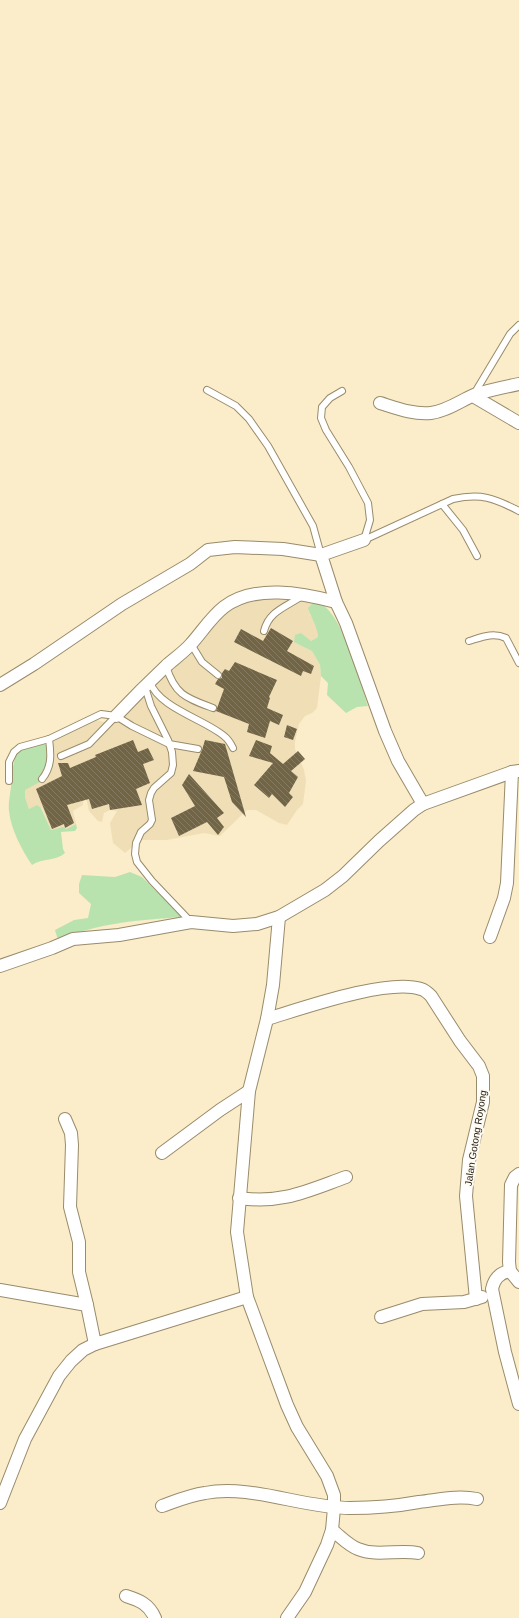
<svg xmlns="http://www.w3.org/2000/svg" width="519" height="1618" viewBox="0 0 519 1618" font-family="Arial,sans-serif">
  <defs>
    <pattern id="building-back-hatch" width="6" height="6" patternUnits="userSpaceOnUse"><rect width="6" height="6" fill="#726546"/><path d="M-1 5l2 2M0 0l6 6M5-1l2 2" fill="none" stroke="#857b63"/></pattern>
  </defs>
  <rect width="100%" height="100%" fill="#fbedc9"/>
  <path fill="#f0dfb6" d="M286,597L314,602L309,608L310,615L313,618L317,629L318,637L311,641L312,651L320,665L321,676L317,708L312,713L305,716L299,724L295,742V749L304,770L306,781L303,804L297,810L287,825L279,823L256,810H247L220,836L204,833L167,840H141L125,853L113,843L110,823L117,811L110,810L104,813L102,822L98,821L89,811L86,798L83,799V805L73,811L76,824L65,829L59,828L51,830L42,808L29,809L25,797V789L40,782L43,773L47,766L46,745L56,738L93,719L112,724L216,618L238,603L270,598Z"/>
  <g fill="#b9e3ae">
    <path d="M314,602C341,603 361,684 368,706L357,707L346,713L327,695L328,683L321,676L320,665L312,651L294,642L295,635L301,633L311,641L318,637C317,625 311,618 308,608Z"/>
    <path d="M43,743L46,745L47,766L43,773L40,782L25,790V797L29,809L37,805L41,808L51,830L63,827L66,829L76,824L77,828L75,831L61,832L63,849L65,853C57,861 42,858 32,865C22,850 11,830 9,811C8,803 10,795 11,787C11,774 13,762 18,750Z"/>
    <path d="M130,872L142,877L182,917C140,920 97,923 58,940L55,930L74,920L88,918L91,904L79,893V884L82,875L115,877Z"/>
  </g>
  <g fill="url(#building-back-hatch)">
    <path d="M271,628L293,641L287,651L314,666L311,674L303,671L301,676L234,642L241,629L263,641Z"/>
    <path d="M235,662L277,680L269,697L270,698L267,708L283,715L279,725L270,721L265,738L247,732L249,724L216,711L224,689L215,684L218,679L222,678V673L225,669L229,671Z"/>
    <path d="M287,725L297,729L293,740L284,737Z"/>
    <path d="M133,740L138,752L148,748L154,760L143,764L150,783L136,789L142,805L110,810L109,804L92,809L89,799L67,805L74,823L65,828L64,824L52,829L36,789L62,776L58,763H68L70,768L96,757L95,755Z"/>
    <path d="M205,740L225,744L246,817L232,802L224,777L193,771L202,750Z"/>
    <path d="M256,740L272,746L270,753L283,764L298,751L305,759L291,771L298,777L289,793L293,797L285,807L272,794L269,798L254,785L273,763L249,756Z"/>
    <path d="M189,774L224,813L217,818L224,827L218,835L207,822L179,836L171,818L195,806L182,785Z"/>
  </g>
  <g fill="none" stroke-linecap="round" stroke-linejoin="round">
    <defs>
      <g id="service">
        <path d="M207,390L236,406L249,419L268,446L313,526L321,555"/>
        <path d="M342,391L330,398L322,407L321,418L326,430L349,467L368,503L370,520L364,540"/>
        <path d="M474,394L510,334L519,325"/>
        <path d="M442,504L463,530L477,556"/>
        <path d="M364,540L453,499C481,493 494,498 519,511"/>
        <path d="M264,631C269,611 286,607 302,596"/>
        <path d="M469,641C482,637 493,632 506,638L519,663"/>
        <path d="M191,644L202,662L218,675"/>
        <path d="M166,666C175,695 186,698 213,708"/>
        <path d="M150,682C159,708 204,719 224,736C228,739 231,744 233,748"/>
        <path d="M145,687L151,706L168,740L172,752L173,765L171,773L154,788L151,793L149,800L152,820L150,824L141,832L136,843L135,854L137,862L152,881L191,922"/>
        <path d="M61,756L89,744L116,716"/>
        <path d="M42,779C52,767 51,754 49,739"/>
        <path d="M9,781V762L14,752L20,747L49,739L101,714L116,716L132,726L169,744L198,749"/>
      </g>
      <g id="minor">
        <path d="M473,396L519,423"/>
        <path d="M380,403C396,408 414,415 431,413C447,411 460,401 474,395C489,390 504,387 519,384"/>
        <path d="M364,540L321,555L336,602L346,623L385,731L398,761L423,804"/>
        <path d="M0,685L34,664L122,604L190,564L208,550L235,547L283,549L321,555"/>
        <path d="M116,716C132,699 149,682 166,666C174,659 184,652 191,644C202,632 211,617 224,607C254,584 302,593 336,602"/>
        <path d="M279,917L273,985L267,1019L249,1091L237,1232L247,1297L287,1405L297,1427L327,1476L334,1495V1508L332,1530L327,1545L305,1592L287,1618"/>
        <path d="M490,937L504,898L507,883L512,772"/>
        <path d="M0,966L52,948L73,939L119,935L191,922L233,926L257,924L279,917L325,890L343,876L379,841L414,810L423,804L512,772L519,771"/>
        <path d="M267,1019C303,1008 388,978 421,989C425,990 428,993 431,996L460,1041L479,1066L483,1076V1102L469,1160L466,1196L476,1299"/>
        <path d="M65,1119L71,1133L72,1145L70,1207L79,1242V1272L87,1305"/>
        <path d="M162,1153L220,1110L249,1091"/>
        <path d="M519,1174L515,1177L511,1185L509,1262L510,1271L519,1282"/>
        <path d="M239,1198C282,1204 307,1191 346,1177"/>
        <path d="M510,1271C499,1273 494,1279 492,1289L505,1352L519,1404"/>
        <path d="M0,1290L87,1305L95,1344L247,1297"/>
        <path d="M381,1317L422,1304L464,1302L482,1297"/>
        <path d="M0,1503L25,1439L59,1376L71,1361L83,1350L95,1344"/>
        <path d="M162,1506C176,1501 190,1495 205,1493C250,1484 303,1508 350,1508C373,1508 397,1506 419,1502C438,1500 457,1495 477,1499"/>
        <path d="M332,1530C340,1536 348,1545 358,1549C377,1557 399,1549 418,1553"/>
        <path d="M126,1596C139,1600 149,1604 155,1618"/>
      </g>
    </defs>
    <use href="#service" stroke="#998b6b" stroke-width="8"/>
    <use href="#minor" stroke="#998b6b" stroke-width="14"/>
    <use href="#service" stroke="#fff" stroke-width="6"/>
    <use href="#minor" stroke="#fff" stroke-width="12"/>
  </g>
  <g text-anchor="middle" stroke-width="4" stroke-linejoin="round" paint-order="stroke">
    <g font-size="10" fill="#282215" stroke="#fefbf4">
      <text transform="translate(475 1138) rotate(-81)" y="4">Jalan Gotong Royong</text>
    </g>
  </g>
</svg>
